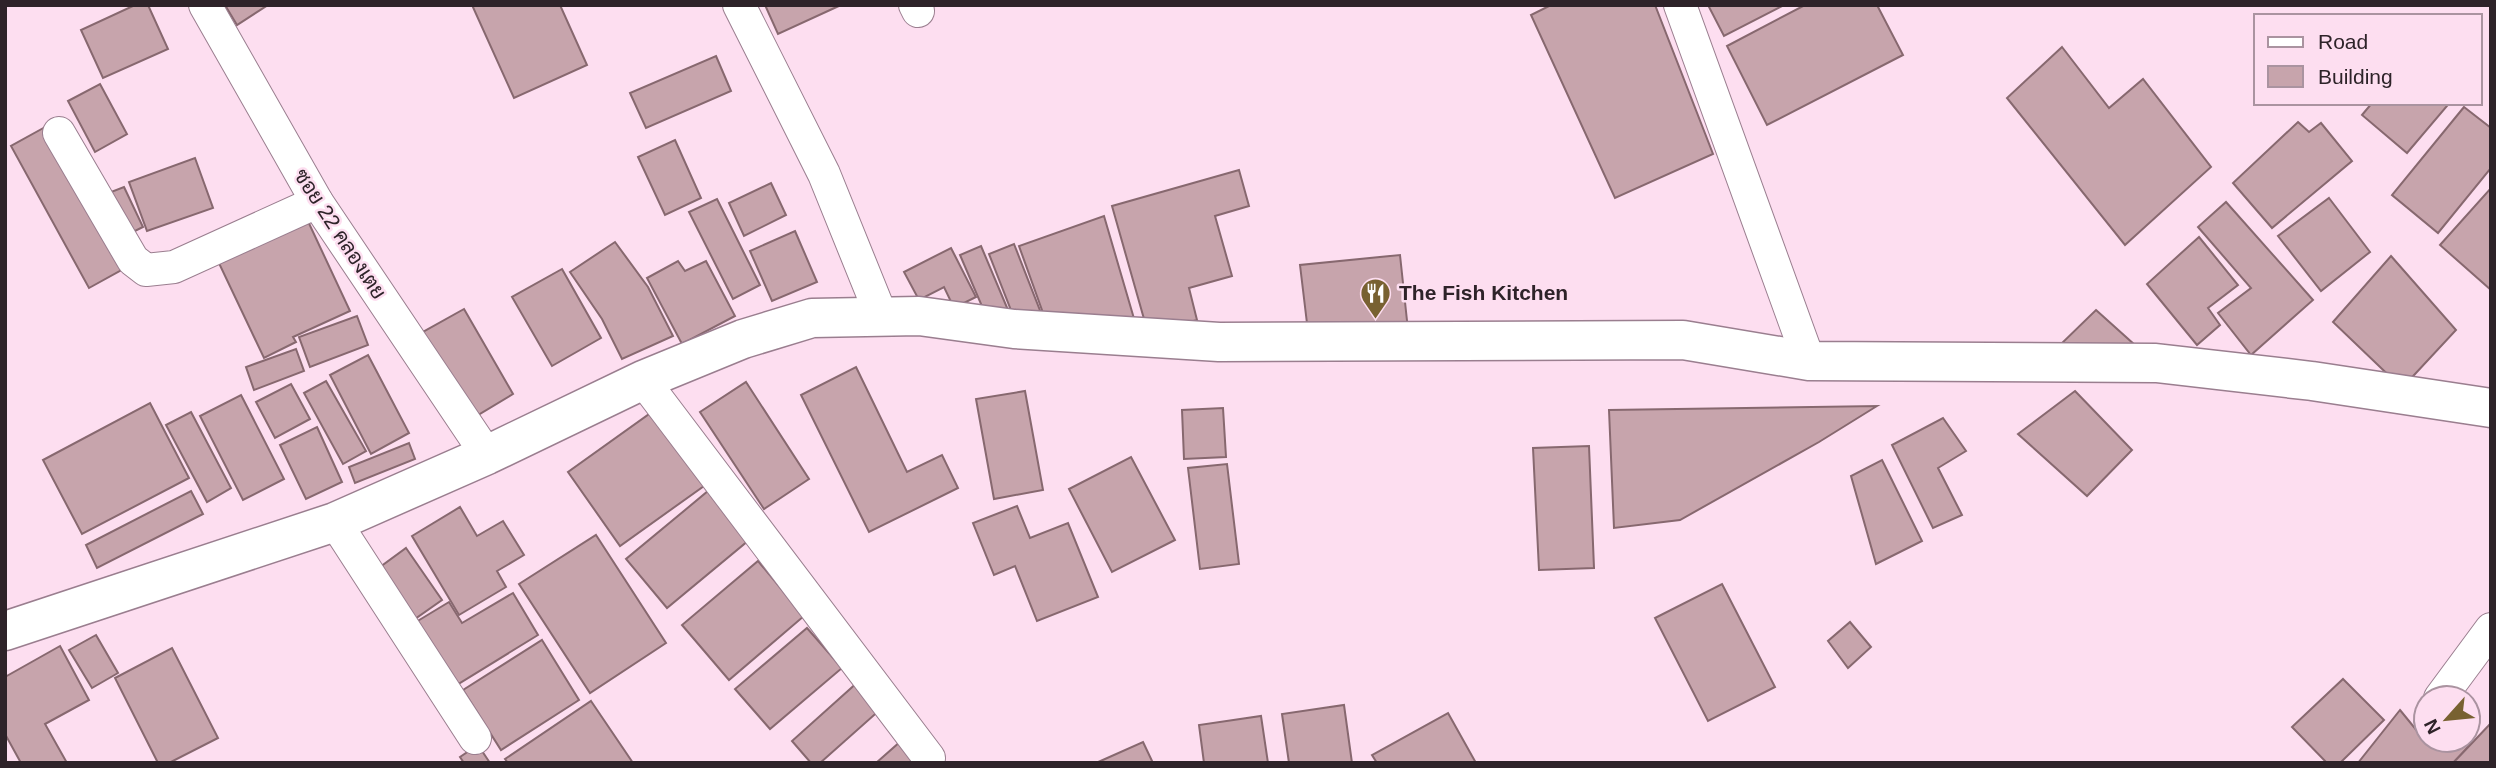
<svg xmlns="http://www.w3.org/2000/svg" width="2496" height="768" viewBox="0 0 2496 768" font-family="Arial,Sarabun,sans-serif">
  <rect width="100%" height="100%" fill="#fddef0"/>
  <g fill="#c7a4ac" stroke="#87686f" stroke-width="2">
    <path d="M135,5H148L168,49L103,78L81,30Z"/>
    <path d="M225,5H268L237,25Z"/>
    <path d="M472,5H560L587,65L514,98Z"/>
    <path d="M765,5H841L778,34Z"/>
    <path d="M1551,5H1655L1713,154L1615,198L1531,15Z"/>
    <path d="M1708,5H1784L1724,36Z"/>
    <path d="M1805,5H1877L1903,55L1767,125L1727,46Z"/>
    <path d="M2062,47L2109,108L2143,79L2211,167L2125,245L2007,98Z"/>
    <path d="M716,56L731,91L646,128L630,93Z"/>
    <path d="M100,84L127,134L95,152L68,101Z"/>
    <path d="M2372,103H2443L2447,106L2407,153L2362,115Z"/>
    <path d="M2464,107L2491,128V168L2438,233L2392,195Z"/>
    <path d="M2298,122L2309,132L2321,123L2352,161L2272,228L2233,183Z"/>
    <path d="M47,126L125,268L89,288L11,146Z"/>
    <path d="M675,140L701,198L665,215L638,157Z"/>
    <path d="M195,158L213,208L147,231L129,182Z"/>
    <path d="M1239,170L1249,206L1215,216L1232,276L1189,288L1197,320L1148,333L1112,206Z"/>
    <path d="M771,183L786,215L744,236L729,203Z"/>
    <path d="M124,187L143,227L131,233L111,192Z"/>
    <path d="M2491,188V290L2440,245Z"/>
    <path d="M2329,198L2370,252L2321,291L2278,236Z"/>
    <path d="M717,199L760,285L733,299L689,212Z"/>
    <path d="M2226,202L2313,300L2251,355L2218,313L2251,288L2198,227Z"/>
    <path d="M1104,216L1135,322L1047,324L1019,246Z"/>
    <path d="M306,217L350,311L293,337L296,342L264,358L217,259Z"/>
    <path d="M795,231L817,282L772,301L750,251Z"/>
    <path d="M2199,237L2238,285L2208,308L2220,325L2197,345L2147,284Z"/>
    <path d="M615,242L648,287L673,336L622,359L602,319L570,272Z"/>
    <path d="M1014,244L1041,313L1016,323L989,254Z"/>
    <path d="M981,246L1008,310L987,318L960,255Z"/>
    <path d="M951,248L976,297L954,308L944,287L919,300L904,272Z"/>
    <path d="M1400,255L1408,330L1309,340L1300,265Z"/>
    <path d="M2391,256L2456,330L2402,388L2333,322Z"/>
    <path d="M678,261L685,271L706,261L735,316L682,344L647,278Z"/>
    <path d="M562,269L601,338L552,366L512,297Z"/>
    <path d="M464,309L513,394L473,418L423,332Z"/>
    <path d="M2096,310L2136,346L2061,344Z"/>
    <path d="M357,316L368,345L310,367L299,337Z"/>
    <path d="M296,349L304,371L254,390L246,367Z"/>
    <path d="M368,355L409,433L371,454L330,375Z"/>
    <path d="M856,367L907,472L942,455L958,488L869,532L801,395Z"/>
    <path d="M326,381L366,451L343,464L304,393Z"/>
    <path d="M746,382L809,479L764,509L700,412Z"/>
    <path d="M291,384L310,419L275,438L256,402Z"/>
    <path d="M1025,391L1043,490L994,499L976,399Z"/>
    <path d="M2075,391L2132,450L2087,496L2018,434Z"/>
    <path d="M241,395L284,479L243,500L200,416Z"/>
    <path d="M150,403L189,478L82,534L43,460Z"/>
    <path d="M1877,406L1819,442L1680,520L1614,528L1609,410Z"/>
    <path d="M1223,408L1226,457L1184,459L1182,410Z"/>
    <path d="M191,412L231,488L207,502L166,425Z"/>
    <path d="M652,412L704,486L620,546L568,472Z"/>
    <path d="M1943,418L1966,451L1938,468L1962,515L1933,528L1892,445Z"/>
    <path d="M317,427L342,482L306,499L280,445Z"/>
    <path d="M409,443L415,459L355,483L349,467Z"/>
    <path d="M1589,446L1594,568L1539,570L1533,448Z"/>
    <path d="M1131,457L1175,540L1112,572L1069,489Z"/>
    <path d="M1882,460L1922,541L1876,564L1851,476Z"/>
    <path d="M1227,464L1239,564L1200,569L1188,468Z"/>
    <path d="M191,491L203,514L97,568L86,545Z"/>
    <path d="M708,491L749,540L667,608L626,559Z"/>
    <path d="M1017,506L1030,538L1068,523L1098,597L1037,621L1015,566L994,575L973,523Z"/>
    <path d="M460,507L477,536L503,521L524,555L497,571L506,587L459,615L412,536Z"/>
    <path d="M596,535L666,643L590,693L519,584Z"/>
    <path d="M406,548L442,600L412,621L376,570Z"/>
    <path d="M758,561L804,616L729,680L682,625Z"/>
    <path d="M1722,584L1775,687L1708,721L1655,618Z"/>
    <path d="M513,593L538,635L455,686L416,622L449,602L462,623Z"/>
    <path d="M1850,622L1871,647L1848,668L1828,641Z"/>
    <path d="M807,628L842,668L770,729L735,689Z"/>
    <path d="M96,635L118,673L92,688L69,650Z"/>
    <path d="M542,640L579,700L501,750L463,690Z"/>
    <path d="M60,646L89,700L45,724L67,763H21L5,734V677Z"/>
    <path d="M172,648L218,738L169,763H158L115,678Z"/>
    <path d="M2343,679L2384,720L2340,763H2327L2292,727Z"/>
    <path d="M859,681L882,708L820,763H811L792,741Z"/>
    <path d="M591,701L633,763H508L505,759Z"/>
    <path d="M1344,705L1352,763H1289L1282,714Z"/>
    <path d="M2400,710L2422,737L2426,733V740H2468V736L2473,742L2453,763H2358Z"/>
    <path d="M1448,713L1476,763H1377L1372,755Z"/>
    <path d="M1261,716L1268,763H1204L1199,725Z"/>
    <path d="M2491,723V763H2453L2473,742Z"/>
    <path d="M901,741L919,763H876Z"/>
    <path d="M1143,742L1153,763H1096Z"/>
    <path d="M478,745L490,763H464L460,757Z"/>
  </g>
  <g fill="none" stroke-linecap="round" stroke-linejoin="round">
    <defs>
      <g id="street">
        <path d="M205,5L317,202L487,455"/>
        <path d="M739,5L824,174L881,315"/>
        <path d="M915,5L918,11"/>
        <path d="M1680,5L1809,361"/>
        <path d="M59,133L133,260L146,270L174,267L317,202"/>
        <path d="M643,380L929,758"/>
        <path d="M335,522L475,738"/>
        <path d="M2440,698L2491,629"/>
      </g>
      <path id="secondary" d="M5,631L335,522L487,455L643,380L743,339L812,318L919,316L1014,329L1219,342L1683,340L1809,361L2156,363L2312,381L2491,408"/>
    </defs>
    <use href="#street" stroke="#9a7e8f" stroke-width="34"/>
    <use href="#secondary" stroke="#9a7e8f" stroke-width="41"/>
    <use href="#street" stroke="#fff" stroke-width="32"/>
    <use href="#secondary" stroke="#fff" stroke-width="38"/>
  </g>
  <defs>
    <symbol id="restaurant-pin" viewBox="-11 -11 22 30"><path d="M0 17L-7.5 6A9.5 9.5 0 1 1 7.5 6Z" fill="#786131" stroke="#fddef0"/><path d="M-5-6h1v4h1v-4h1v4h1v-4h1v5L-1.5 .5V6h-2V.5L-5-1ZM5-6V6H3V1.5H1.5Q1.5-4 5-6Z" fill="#fff"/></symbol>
  </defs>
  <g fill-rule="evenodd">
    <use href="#restaurant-pin" x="1358" y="276" width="35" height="47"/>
  </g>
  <g text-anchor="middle" stroke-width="5" stroke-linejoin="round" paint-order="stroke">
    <g font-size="21" fill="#2e2329" stroke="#fddef0">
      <text transform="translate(340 234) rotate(57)" y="7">ซอย 22 คลองเตย</text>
    </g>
    <g font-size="21" font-weight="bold" fill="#2e2329" stroke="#fddef0" text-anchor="start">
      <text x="1399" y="300">The Fish Kitchen</text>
    </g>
  </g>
  <rect width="2496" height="768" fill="none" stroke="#2e2329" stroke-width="14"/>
  <rect x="2254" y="14" width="228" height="91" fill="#fddef0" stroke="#aa93a0" stroke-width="2"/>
  <rect x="2268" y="37" width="35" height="10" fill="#ffffff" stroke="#aa93a0" stroke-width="2"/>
  <text x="2318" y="49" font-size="21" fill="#2e2329">Road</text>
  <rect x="2268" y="66" width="35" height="21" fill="#c7a4ac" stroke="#aa93a0" stroke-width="2"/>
  <text x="2318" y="84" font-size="21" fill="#2e2329">Building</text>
  <g transform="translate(2447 719) rotate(243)"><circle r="33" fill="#fddef0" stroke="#aa93a0" stroke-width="2"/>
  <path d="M0-5L12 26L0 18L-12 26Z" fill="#786131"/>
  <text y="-10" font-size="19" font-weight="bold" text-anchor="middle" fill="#2e2329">N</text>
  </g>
</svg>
